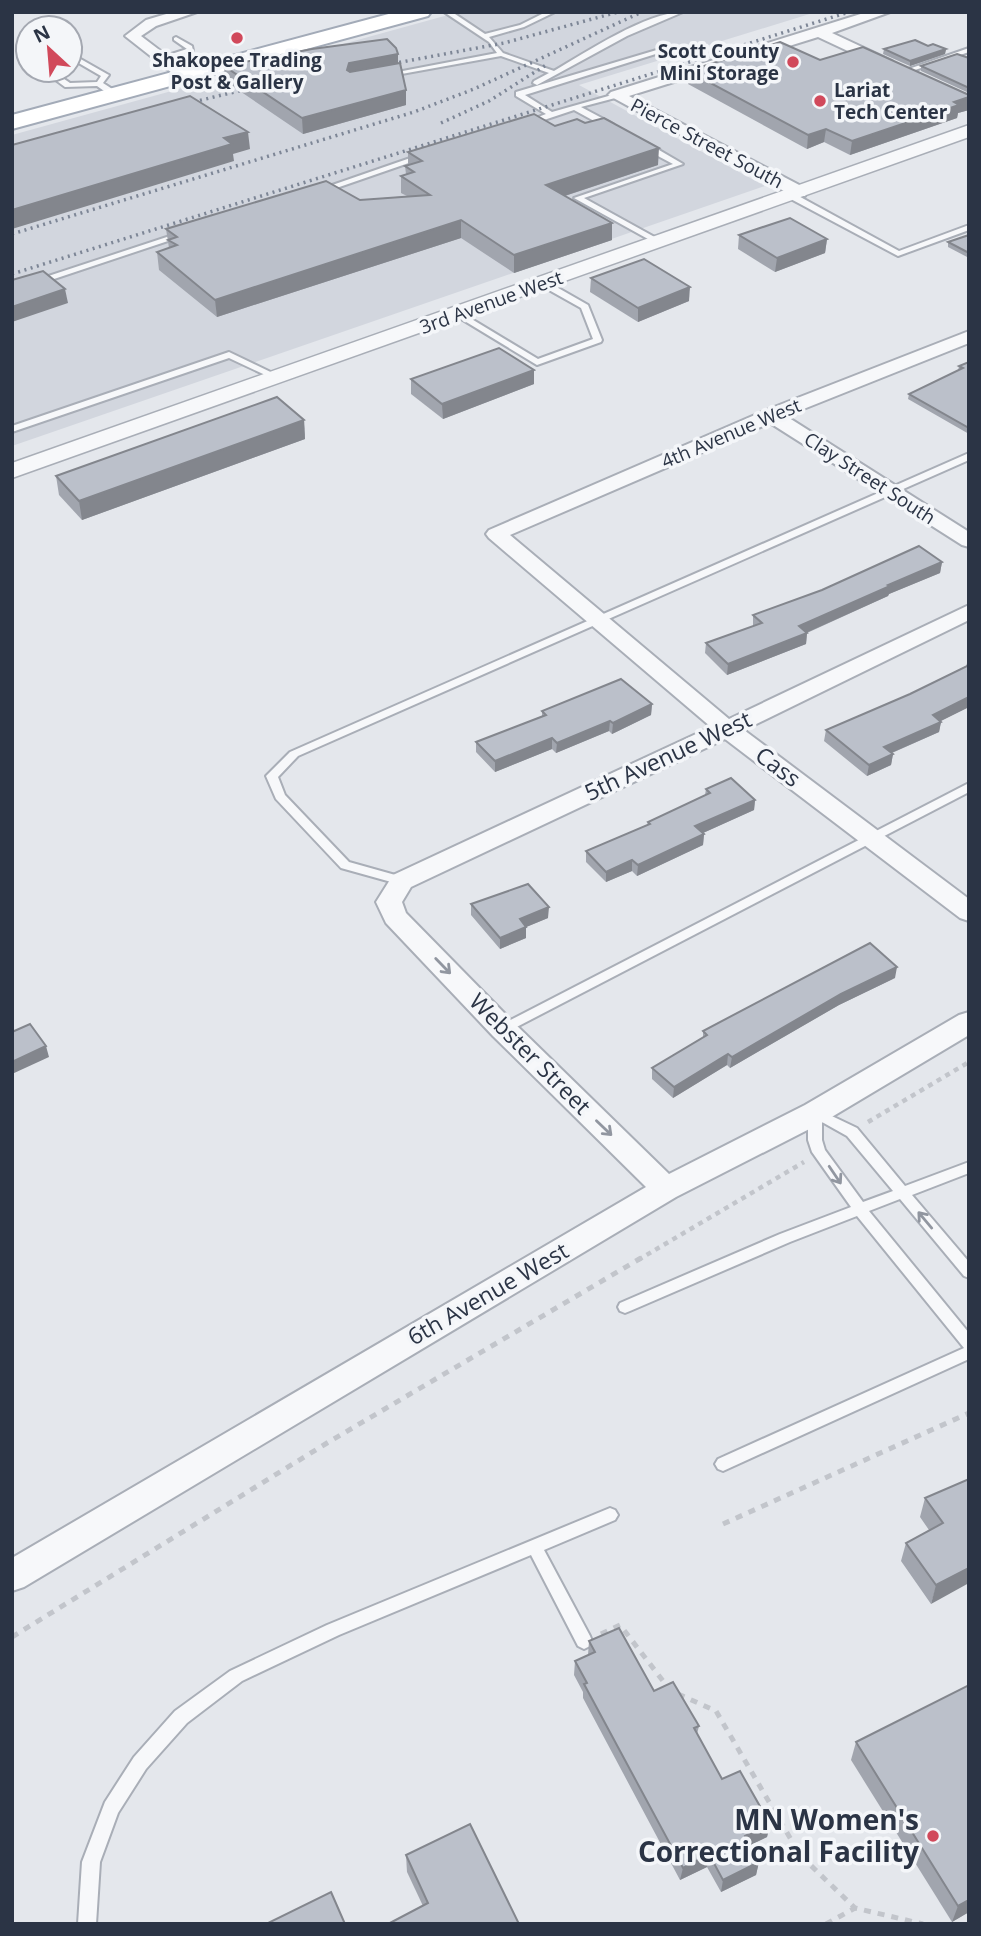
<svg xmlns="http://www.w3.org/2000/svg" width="981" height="1936" viewBox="0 0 981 1936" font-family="'Open Sans',sans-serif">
  <rect width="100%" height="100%" fill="#e4e7ec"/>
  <path fill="#d2d6de" d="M459,12H816L579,85L765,186L12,446V135Z"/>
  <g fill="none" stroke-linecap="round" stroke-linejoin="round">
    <defs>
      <g id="service">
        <path d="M444,12H452L485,34L520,25L546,12H555L524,27L489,37L503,53L554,71C586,52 647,12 683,12L627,36L537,85L533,83L534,81L549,73L501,56L385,77V75L387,74L497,53L489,42Z"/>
        <path d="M176,37L192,46L193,51L159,60V58L187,49L174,40V38Z"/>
        <path d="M969,48V52L906,73L900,72Z"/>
        <path d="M660,49L663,51L662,52L525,95L552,112L619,93V97L581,107L613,124V128H607L574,110L532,124L525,122L546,114L516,96V92Z"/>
        <path d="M70,53L107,74L109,75L103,83L120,94V98H114L97,86L65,87L42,70H51L70,83L97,82L101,76L70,58Z"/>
        <path d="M641,143H647L683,164L584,198L660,240V244H657L574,198L673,164L641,147Z"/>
        <path d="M419,155L426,157L322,193L315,191Z"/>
        <path d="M787,193H793L899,251L969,225V230L898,256L787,197Z"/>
        <path d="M179,233L186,235L12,293V288Z"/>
        <path d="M540,281H546L588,305L602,340L601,342L537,365L453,314L460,312L538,359L593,339L581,308L540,285Z"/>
        <path d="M229,352L283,378L276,380L229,358L12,432V426Z"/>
        <path d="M969,453V460L298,756L278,777L285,795L349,862L406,878L408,881L406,884L402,885L341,868L276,799L266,776L290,752Z"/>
        <path d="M969,783V792L507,1032H499L497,1029L499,1026Z"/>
        <path d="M815,1108L857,1128L905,1186L969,1162V1173L912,1195L969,1262V1278L964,1276L900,1199L869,1211L969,1333V1359L723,1471L718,1469L715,1464L718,1459L964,1348L857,1216L790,1242L630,1311L625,1313L620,1311L618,1307L620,1303L780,1234L851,1207L812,1152L808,1140V1113L810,1109ZM822,1122L847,1136L893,1191L863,1202L825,1150L822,1140Z"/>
        <path d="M610,1508L615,1510L618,1515L615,1520L544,1550L590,1636L592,1641L590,1646L584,1649L578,1646L531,1555L339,1635L242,1681L187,1723L146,1769L118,1813L100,1862L96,1924H78L82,1862L105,1802L134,1757L175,1711L230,1671L327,1625Z"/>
      </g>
      <g id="minor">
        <path d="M173,12H197L156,26L141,36L191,74L194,77L186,82L181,80L125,36L146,20Z"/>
        <path d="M867,12H890L832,33L892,61L894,64L892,67H882L818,37L629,96L805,188L807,192L805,196H793L608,95L611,92Z"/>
        <path d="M969,331V343L786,416L969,532V547L962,545L770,423L510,535L729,719L969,605V620L744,730L969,899V921L960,918L725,739L411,887L402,902L406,913L513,1022L669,1174L805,1105L959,1015L969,1012V1035L825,1121L676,1197L24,1587L12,1591V1558L646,1187L493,1036L386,923L376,902L393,875L711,727L489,538L486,534L489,530L764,411Z"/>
      </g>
      <path id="tertiary" d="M969,125V137L12,478V463Z"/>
      <path id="primary" d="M396,12H431L428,16L12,129V115Z"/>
    </defs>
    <use href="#service" stroke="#a9aeb7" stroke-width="4"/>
    <use href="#minor" stroke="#a9aeb7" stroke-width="4"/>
    <use href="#tertiary" stroke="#a9aeb7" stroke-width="3"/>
    <use href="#primary" stroke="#a3abb8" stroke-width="4"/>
    <g stroke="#c2c5cb" stroke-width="4.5" stroke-dasharray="5 5" stroke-linecap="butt">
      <path d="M868,1122L969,1062"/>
      <path d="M638,1260L804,1162"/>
    </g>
    <g stroke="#c2c5cb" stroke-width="5" stroke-dasharray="7 7" stroke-linecap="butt">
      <path d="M723,1524L969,1413"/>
      <path d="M601,1634L620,1625L670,1690"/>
      <path d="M12,1637L327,1443L641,1258"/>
      <path d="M678,1694L716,1711L800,1855L855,1908L923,1924"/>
      <path d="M826,1924L855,1908"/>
    </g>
    <use href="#service" fill="#f7f8fa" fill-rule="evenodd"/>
    <use href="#minor" fill="#f7f8fa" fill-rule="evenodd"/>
    <use href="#tertiary" fill="#f7f8fa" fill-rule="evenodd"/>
    <use href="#primary" fill="#fff" fill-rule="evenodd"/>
    <g stroke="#7d8696" stroke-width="3.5" stroke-dasharray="2 4.5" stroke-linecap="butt">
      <path d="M380,66L504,43L618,12"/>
      <path d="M181,105L259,86"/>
      <path d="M441,123L489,101L546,65"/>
      <path d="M12,234L414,112L474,89L642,12"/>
      <path d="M12,274L849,12"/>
    </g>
  </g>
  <g fill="#a1a5ae">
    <path d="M928,46L946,49L945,54L910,66L883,54L884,49Z"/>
    <path d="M398,54V63L406,90V105L303,134L225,81L224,66Z"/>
    <path d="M969,58V93L921,71V66Z"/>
    <path d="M820,60L969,95V110L958,113L957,118L850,155L824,142L807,149L688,84V71Z"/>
    <path d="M555,126L658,165L565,196L612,240L514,273L461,238L217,317L159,270L157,252L169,248L166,229L360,200L407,196L401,193V176L406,174L405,166L408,165V152Z"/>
    <path d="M739,235L827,239L825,253L775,272L738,249Z"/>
    <path d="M969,235V258L948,247V242Z"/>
    <path d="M591,278L689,301L638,322L590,292Z"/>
    <path d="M969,362V434L908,399L909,394L958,371L959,366Z"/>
    <path d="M534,370V384L443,419L411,394V379Z"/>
    <path d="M304,420L305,439L82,520L59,495L56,476Z"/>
    <path d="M942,562L940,573L889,594L888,596L807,633L806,644L727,675L705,653L706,643L753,627V615Z"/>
    <path d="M969,658V707L940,721L941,722L939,732L892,753L893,754L891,765L867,776L824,741L826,730L910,694L966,666Z"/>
    <path d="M652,704L651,715L612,734L609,731L556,753L552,749L495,772L476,752V742L542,716V711Z"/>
    <path d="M706,789L755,800L754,810L703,833L704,834L703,845L637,876L632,871L606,882L586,862V851L647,825L648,822L705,795Z"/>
    <path d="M471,904L548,918L526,927V938L500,949L471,915Z"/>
    <path d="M895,978L839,1005L730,1068L727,1065L673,1098L652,1079V1068L703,1037V1031Z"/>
    <path d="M969,1479L931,1604L901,1561L906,1543L929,1530L920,1517L925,1498Z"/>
    <path d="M589,1641L699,1726L697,1734L722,1779L770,1824L767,1837L750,1845L759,1862L756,1875L721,1892L707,1867L680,1880L583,1698V1692L574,1675L575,1661L588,1655Z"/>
    <path d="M856,1742L969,1912L952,1922L851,1760Z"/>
    <path d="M406,1855L519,1924L423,1906L407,1872Z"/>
  </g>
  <g fill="#83868d">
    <path d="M946,49L945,54L910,66V61Z"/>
    <path d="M398,54V70L347,85V70L349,63Z"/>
    <path d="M406,90V105L303,134L302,118Z"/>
    <path d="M969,97V110L958,113L957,118L850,155L852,141Z"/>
    <path d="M826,129L824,142L807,149L808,135Z"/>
    <path d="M248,132L250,149L233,154L234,161L12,229V210L224,138Z"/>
    <path d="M659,148L658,165L546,202V185Z"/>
    <path d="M461,220V238L217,317L215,300Z"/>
    <path d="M612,223V240L514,273V255Z"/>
    <path d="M827,239L825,253L775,272L777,258Z"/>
    <path d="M690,287L689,301L638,322V308Z"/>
    <path d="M65,289L68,303L12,322V307Z"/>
    <path d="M534,370V384L443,419L442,404Z"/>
    <path d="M304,420L305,439L82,520L79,501Z"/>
    <path d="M942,562L940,573L889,594L888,596L799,636L807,633L806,644L727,675L728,664L799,626L888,585Z"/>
    <path d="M969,697V707L931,726L933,715Z"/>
    <path d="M652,704L651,715L612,734L613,723Z"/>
    <path d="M610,721L609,731L556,753L557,743Z"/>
    <path d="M941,722L939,732L882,757L884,747Z"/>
    <path d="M552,738V749L495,772V761Z"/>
    <path d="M893,754L891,765L867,776L869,765Z"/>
    <path d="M755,800L754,810L694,837L695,826Z"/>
    <path d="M704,834L703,845L637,876L638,865Z"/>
    <path d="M632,860V871L606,882V872Z"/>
    <path d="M549,907L548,918L519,930L520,919Z"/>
    <path d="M526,927V938L500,949V938Z"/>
    <path d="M897,967L895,978L839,1005L730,1068L732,1057L841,994Z"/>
    <path d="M46,1046L49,1057L12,1074V1062Z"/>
    <path d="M728,1054L727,1065L673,1098L674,1087Z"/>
    <path d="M969,1568V1583L931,1604L936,1585Z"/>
    <path d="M770,1824L767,1837L742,1849L745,1836Z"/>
    <path d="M709,1854L707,1867L680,1880L683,1868Z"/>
    <path d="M759,1862L756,1875L721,1892L723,1880Z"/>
    <path d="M969,1900V1912L952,1922L958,1906Z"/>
  </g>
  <g fill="#bbc0ca" stroke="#83868d" stroke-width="2">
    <path d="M387,39L396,48L398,54L349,63L347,70L350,72L400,63L406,90L302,118L224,66L312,49Z"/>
    <path d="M915,40L928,46L933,44L946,49L910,61L884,49Z"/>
    <path d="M780,42L820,60L863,47L969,95V97L954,102L959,105L852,141L826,129L808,135L688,71Z"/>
    <path d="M957,54L969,58V88L921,66Z"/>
    <path d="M190,96L248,132L224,138L232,144L12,210V145Z"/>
    <path d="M534,114L555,126L577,119L585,123L604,118L659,148L546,185L612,223L514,255L461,220L215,300L157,252L177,245L168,240L177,237L166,229L326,181L360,200L430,195L401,176L414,172L405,166L422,161L408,152Z"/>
    <path d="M790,218L827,239L777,258L739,235Z"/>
    <path d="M969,235V253L948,242Z"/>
    <path d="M644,259L690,287L638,308L591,278Z"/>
    <path d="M43,271L65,289L12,307V280Z"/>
    <path d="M499,348L534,370L442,404L411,379Z"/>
    <path d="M969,362V428L909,394L963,368L959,366Z"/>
    <path d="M277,397L304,420L79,501L56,476Z"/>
    <path d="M919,546L942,562L888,585L890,586L799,626L807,633L728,664L706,643L762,623L753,615L822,590Z"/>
    <path d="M969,665V697L933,715L941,722L884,747L893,754L869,765L826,730L910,694Z"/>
    <path d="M621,679L652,704L613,723L610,721L557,743L552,738L495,761L476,742L546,715L542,711Z"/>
    <path d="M731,778L755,800L695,826L704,834L638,865L632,860L606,872L586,851L650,824L648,822L710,793L706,789Z"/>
    <path d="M528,884L549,907L520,919L526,927L500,938L471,904Z"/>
    <path d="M870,943L897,967L841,994L732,1057L728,1054L674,1087L652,1068L707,1035L703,1031Z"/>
    <path d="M30,1024L46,1046L12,1062V1032Z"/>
    <path d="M969,1479V1568L936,1585L906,1543L943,1523L925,1498Z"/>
    <path d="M619,1628L654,1691L673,1682L699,1726L694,1728L722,1779L740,1771L770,1824L745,1836L759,1862L723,1880L709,1854L683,1868L584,1684L587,1683L575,1661L595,1652L589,1641Z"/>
    <path d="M969,1685V1900L958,1906L856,1742Z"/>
    <path d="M470,1824L519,1924H388L428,1903L406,1855Z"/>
    <path d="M331,1892L345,1924H269L268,1923Z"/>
  </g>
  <defs><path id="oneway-shaft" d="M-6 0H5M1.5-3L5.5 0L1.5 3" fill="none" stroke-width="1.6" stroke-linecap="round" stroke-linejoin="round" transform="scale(1.75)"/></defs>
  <g stroke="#9196a0">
    <use href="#oneway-shaft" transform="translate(443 966) rotate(46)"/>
    <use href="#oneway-shaft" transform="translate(604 1128) rotate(44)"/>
    <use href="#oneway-shaft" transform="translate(835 1175) rotate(56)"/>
    <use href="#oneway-shaft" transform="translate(925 1220) rotate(-130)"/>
  </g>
  <g fill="#d1495b" stroke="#f4f6f9" stroke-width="2.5">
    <circle cx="237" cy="38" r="7"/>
    <circle cx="793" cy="62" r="7"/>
    <circle cx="820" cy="101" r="7"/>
    <circle cx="933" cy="1836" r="7"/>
  </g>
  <g text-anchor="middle" stroke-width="7" stroke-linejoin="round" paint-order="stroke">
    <g font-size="19" font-weight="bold" fill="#2b3445" stroke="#f4f6f9" text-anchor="end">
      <text x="779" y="58">Scott County<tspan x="779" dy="22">Mini Storage</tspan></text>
      <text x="237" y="67" text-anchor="middle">Shakopee Trading<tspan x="237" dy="22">Post &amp; Gallery</tspan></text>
      <text x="834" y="97" text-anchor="start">Lariat<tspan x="834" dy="22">Tech Center</tspan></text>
    </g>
    <g font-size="19" fill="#2b3445" stroke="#f4f6f9">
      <text transform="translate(707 143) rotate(28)" y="7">Pierce Street South</text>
      <text transform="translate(491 302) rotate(-20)" y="7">3rd Avenue West</text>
      <text transform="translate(731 433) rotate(-23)" y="7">4th Avenue West</text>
      <text transform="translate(870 478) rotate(33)" y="7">Clay Street South</text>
    </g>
    <g font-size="23" fill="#2b3445" stroke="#f4f6f9">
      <text transform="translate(668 756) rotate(-25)" y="8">5th Avenue West</text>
      <text transform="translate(778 767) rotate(37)" y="8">Cass</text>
      <text transform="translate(530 1054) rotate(45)" y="8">Webster Street</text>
      <text transform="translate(488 1294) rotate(-30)" y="8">6th Avenue West</text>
    </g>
    <g font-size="28" font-weight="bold" fill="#2b3445" stroke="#f4f6f9" text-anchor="end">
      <text x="919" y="1830">MN Women's<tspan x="919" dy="32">Correctional Facility</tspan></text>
    </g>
  </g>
  <rect width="981" height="1936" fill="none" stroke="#2b3445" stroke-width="28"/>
  <g transform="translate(49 49) rotate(334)"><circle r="33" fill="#f4f6f9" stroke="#a4a8b1" stroke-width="2"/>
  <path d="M0-5L12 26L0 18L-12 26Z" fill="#d1495b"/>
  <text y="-10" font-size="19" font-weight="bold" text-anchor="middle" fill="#2b3445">N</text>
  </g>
</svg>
